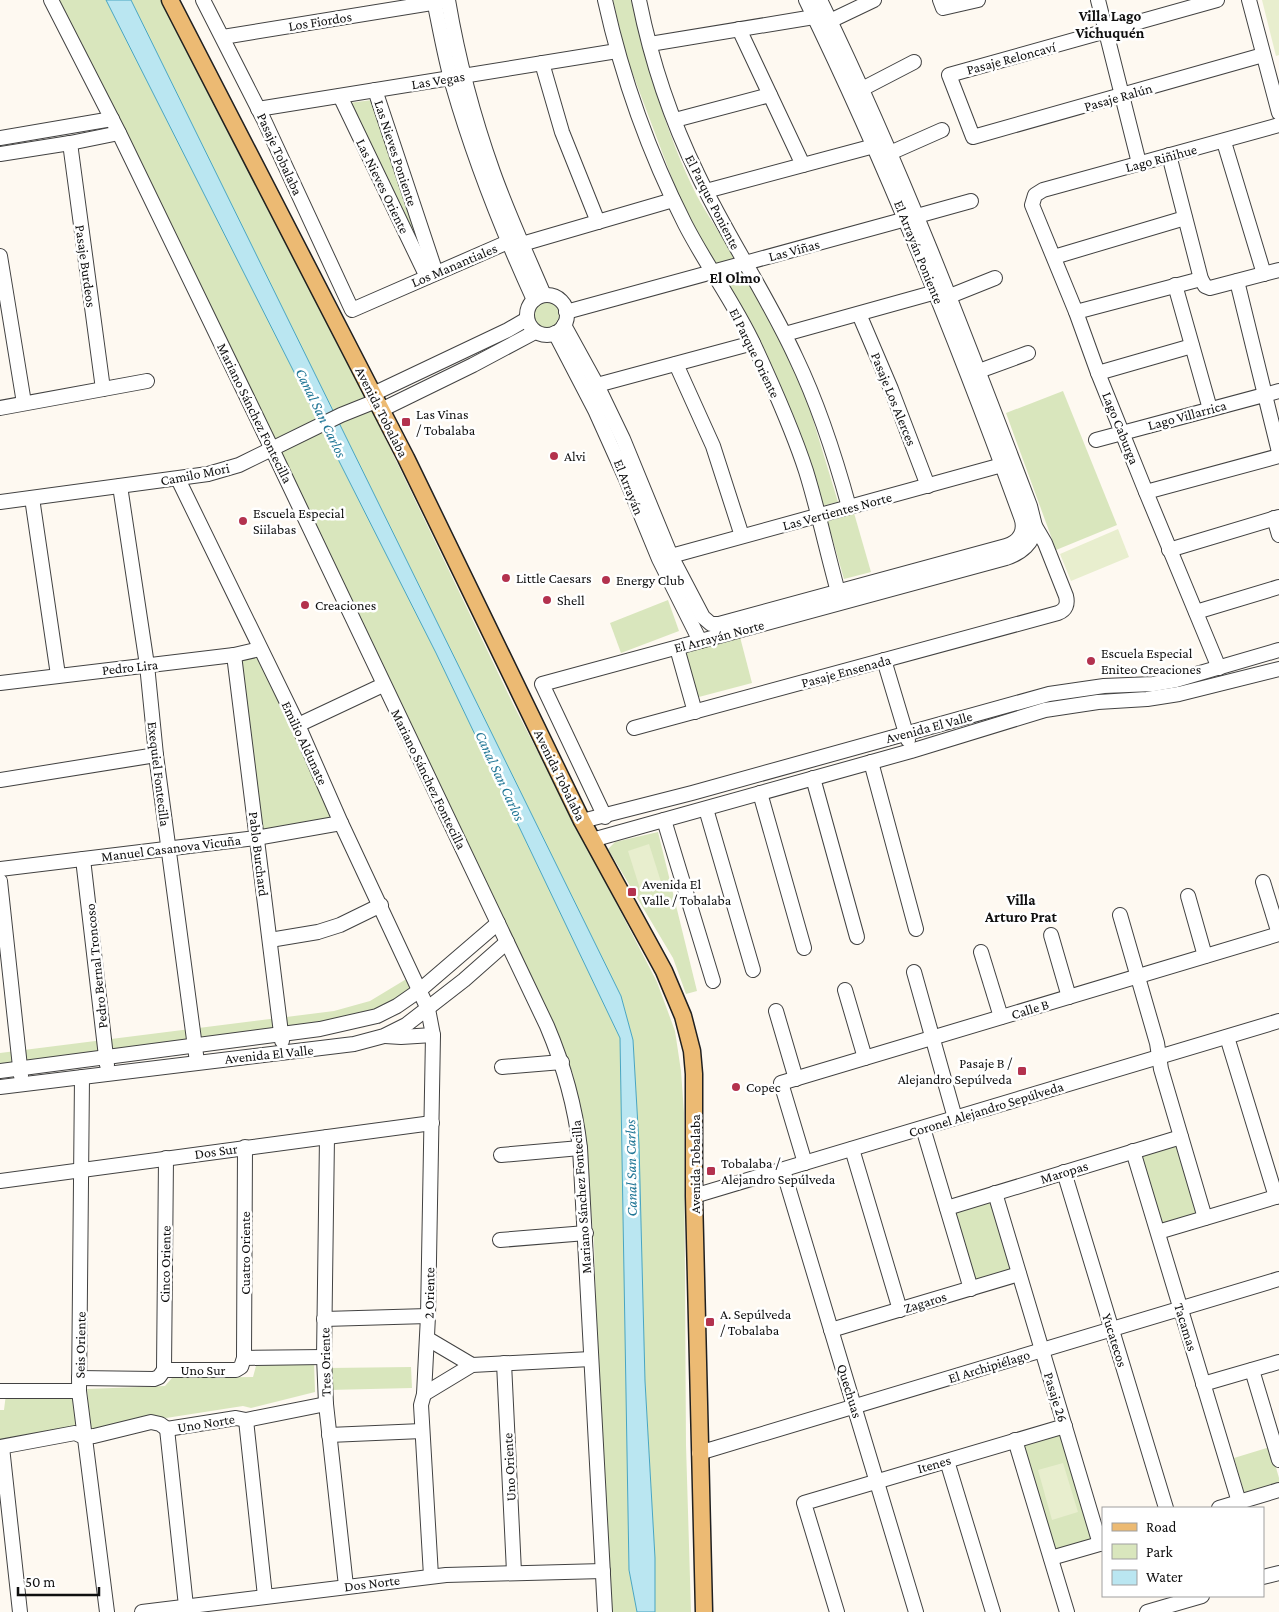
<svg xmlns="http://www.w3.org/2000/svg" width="1279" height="1612" viewBox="0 0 1279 1612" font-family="'Crimson Pro',serif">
  <rect width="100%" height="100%" fill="#fef9f1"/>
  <g fill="#d9e6bd">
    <path d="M55,0H106L436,653L620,1038L629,1570L637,1612H611L598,1369L594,1244L587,1162L573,1074L560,1041L505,936L393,687L280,453Z"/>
    <path d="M131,0H164L332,327L513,704L657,982L675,1031L681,1071L684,1113L686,1445L691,1612H655V1558L645,1381L639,1144L633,1040L621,996Z"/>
    <path d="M613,0H631C648,67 666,134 697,196C708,217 723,237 735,258L715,266L679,197L626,56Z"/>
    <path d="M372,100L429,269L349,103Z"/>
    <path d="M740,269L781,335L807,400L838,502L822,506L723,276Z"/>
    <circle cx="545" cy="315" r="14"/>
    <path d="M1063,391L1117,525L1056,550L1006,413Z"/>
    <path d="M854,513L871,572L844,579L827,520Z"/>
    <path d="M668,600L679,631L621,653L610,623Z"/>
    <path d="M740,637L752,683L695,698L683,652Z"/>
    <path d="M260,649L341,823L256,838L234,655Z"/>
    <path d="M658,832L697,991L686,994L673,958L608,849L615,842Z"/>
    <path d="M413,975L420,990L377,1016L0,1071V1053L334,1011L370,1001Z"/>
    <path d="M1181,1143L1202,1215L1159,1229L1138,1156Z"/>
    <path d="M994,1199L1015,1270L973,1284L950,1212Z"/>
    <path d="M314,1362L315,1392L251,1408L243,1406L166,1418L158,1416L90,1431L87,1389L165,1386L172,1378L253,1377L256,1366Z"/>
    <path d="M411,1367L412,1388L329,1390V1368Z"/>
    <path d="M6,1394H73L76,1430L0,1441V1410H4Z"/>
    <path d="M1062,1431L1094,1540L1056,1552L1022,1445Z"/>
    <path d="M1270,1447L1279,1478V1485L1245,1495L1234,1458Z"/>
  </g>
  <g fill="#e8eece">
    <path d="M1262,0H1279V55L1276,56Z"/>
    <path d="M1118,529L1129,557L1071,581L1060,554Z"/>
    <path d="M649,844L662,885L641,892L628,851Z"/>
    <path d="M1063,1463L1078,1512L1052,1520L1038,1470Z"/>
  </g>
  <path fill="#bae6f1" stroke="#48a5c1" d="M106,0H131L621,996L633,1040L639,1144L645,1381L655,1558V1612H637L629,1570L620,1038L436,653Z"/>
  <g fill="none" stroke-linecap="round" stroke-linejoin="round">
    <defs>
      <g id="minor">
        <path d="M51,0L119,133L272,449L547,1026C564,1066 575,1105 580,1148L605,1612"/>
        <path d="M203,0L263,118L352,310L508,242L522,244L673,200"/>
        <path d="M434,0C440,29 445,58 453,86C474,159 502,230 534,300"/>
        <path d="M448,0C458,59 473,116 493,172C508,214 527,255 544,295"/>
        <path d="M605,0C622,77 649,153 685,224C706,265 735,304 754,345C773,386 792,428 806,471C819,513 828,557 840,599"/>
        <path d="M639,0C651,60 671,120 698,175C728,238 767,295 796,358C819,406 835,456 849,507"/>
        <path d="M940,0L943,8L978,0"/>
        <path d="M1098,0L1139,163"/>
        <path d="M1217,0L949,75L973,137L1263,55"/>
        <path d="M1249,0L1279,113"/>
        <path d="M830,21L874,0"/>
        <path d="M739,29L803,165"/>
        <path d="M223,37L444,1"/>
        <path d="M650,44L814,17"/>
        <path d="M542,63L562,132L598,222"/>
        <path d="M862,89L914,62"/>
        <path d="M375,90L436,273"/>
        <path d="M340,96L427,277"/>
        <path d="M258,109L617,51"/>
        <path d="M675,120L770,95"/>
        <path d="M0,138L112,119"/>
        <path d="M1224,142L1264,274"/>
        <path d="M70,143L103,389"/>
        <path d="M890,153L942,130"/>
        <path d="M0,154L70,143L119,133"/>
        <path d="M1169,155L1201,279L1205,286L1210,288L1279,270"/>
        <path d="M706,191L874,146"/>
        <path d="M917,216L971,201"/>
        <path d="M0,256L24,403"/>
        <path d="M1054,257L1185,218"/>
        <path d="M1237,281L1279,452"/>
        <path d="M1175,285L1210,409"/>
        <circle cx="547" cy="315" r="20"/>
        <path d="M950,296L995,278"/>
        <path d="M566,312L906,219"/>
        <path d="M1076,312L1201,279"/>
        <path d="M859,314L891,389L928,486"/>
        <path d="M564,325L597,385L623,439L671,556L703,617L711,624H719L1006,546C1020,542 1026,530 1021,517C957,341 888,168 806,0"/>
        <path d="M555,333L595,410L626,479L659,559L700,641"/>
        <path d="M785,334L936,292"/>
        <path d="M676,364L713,446L742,536"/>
        <path d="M979,371L1028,353"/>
        <path d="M1098,373L1192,346"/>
        <path d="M597,385L753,343"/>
        <path d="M373,394L508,330L527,319"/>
        <path d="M0,408L147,381"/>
        <path d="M381,410L473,365L535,332"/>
        <path d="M1096,440L1279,391"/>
        <path d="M178,479L298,725L341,823L428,1009L433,1035L428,1316L424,1394L421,1405L431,1576"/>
        <path d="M120,486L147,665L156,755L197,1062"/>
        <path d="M1146,492L1279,456"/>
        <path d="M32,498L58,675"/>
        <path d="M0,502L208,474L239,465L341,415L376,401"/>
        <path d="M1274,518L1279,535"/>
        <path d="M1169,550L1279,517"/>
        <path d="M671,556L1002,465"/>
        <path d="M1196,612L1279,587"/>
        <path d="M677,648L695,712"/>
        <path d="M234,655L282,1041"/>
        <path d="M884,660L908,740"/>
        <path d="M1219,668L1146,492L1098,373L1076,312L1032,205L1035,195L1043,190L1279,125"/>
        <path d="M0,683L234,655L260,649"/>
        <path d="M298,725L383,685"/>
        <path d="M634,728L1058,613C1066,610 1068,604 1066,596L1045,543L1035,526L1030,506C965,335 900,164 820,0"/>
        <path d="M871,762L916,929"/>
        <path d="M813,778L857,937"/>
        <path d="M0,780L156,755"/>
        <path d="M760,793L804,948"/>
        <path d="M706,809L753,970"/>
        <path d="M605,817L542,684L1006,558C1021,553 1034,543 1035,526"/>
        <path d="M664,820L713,981"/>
        <path d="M582,821L692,793L1049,694L1104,686L1153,684L1176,680L1279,650"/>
        <path d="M592,840L911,751L1045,710L1098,702L1147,699L1179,694L1279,669"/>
        <path d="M83,859L107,1065"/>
        <path d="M0,869L256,838L341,823"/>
        <path d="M0,881L21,1076"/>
        <path d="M1263,882L1279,934"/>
        <path d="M1188,896L1205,956"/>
        <path d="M1120,915L1157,1043L1161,1069L1205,1218"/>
        <path d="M1051,935L1069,997"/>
        <path d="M270,940L318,932L340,925L381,905"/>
        <path d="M981,952L1001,1017"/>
        <path d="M914,972L955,1118"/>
        <path d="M845,990L865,1058"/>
        <path d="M776,1011L796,1079"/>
        <path d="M385,1036L401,1037L433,1035"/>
        <path d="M1227,1037L1276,1197"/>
        <path d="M502,1067L562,1062"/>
        <path d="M0,1071L320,1029L377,1016L397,1006L420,990L498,923"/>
        <path d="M82,1077L79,1391L107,1612"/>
        <path d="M0,1087L354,1044L384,1036L406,1025L464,980L507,942"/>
        <path d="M923,1128L971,1289"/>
        <path d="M327,1137L324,1357L326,1404L346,1586"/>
        <path d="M852,1149L900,1310"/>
        <path d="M1133,1151L1239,1502"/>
        <path d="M501,1155L580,1148"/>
        <path d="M805,1163L781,1083L1279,934"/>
        <path d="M783,1170L916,1612"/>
        <path d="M1064,1172L1166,1508"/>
        <path d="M0,1181L432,1123"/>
        <path d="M995,1193L1100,1544"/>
        <path d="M694,1196L1279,1021"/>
        <path d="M947,1208L1181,1137"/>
        <path d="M1158,1232L1279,1196"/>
        <path d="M500,1240L586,1233"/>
        <path d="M324,1319L428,1316"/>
        <path d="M831,1330L1019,1274"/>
        <path d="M428,1339L472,1365"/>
        <path d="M244,1358L324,1357"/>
        <path d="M504,1363L514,1572"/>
        <path d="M164,1370H236L241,1367L244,1358L245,1147"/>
        <path d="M164,1370L166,1158"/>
        <path d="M1252,1370L1279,1460"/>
        <path d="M79,1378L154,1379L159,1377L164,1370"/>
        <path d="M1203,1384L1279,1362"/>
        <path d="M0,1391H79"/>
        <path d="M424,1394L472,1365L591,1359"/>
        <path d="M246,1420L265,1596"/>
        <path d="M167,1429L186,1606"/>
        <path d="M167,1429L236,1418L246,1420L326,1404"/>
        <path d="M329,1435L422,1431"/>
        <path d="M1015,1440L1067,1612"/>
        <path d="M0,1447L75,1433L84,1437L94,1436L151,1422L160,1424L167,1429"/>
        <path d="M2,1447L20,1612"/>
        <path d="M699,1453L1279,1279"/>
        <path d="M947,1461L993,1612"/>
        <path d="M1219,1508L1279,1490"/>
        <path d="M1051,1558L1103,1543"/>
        <path d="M1263,1577L1279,1573"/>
        <path d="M142,1612L446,1575L603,1571"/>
        <path d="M837,1612L804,1503L1065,1426"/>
        <path d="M1147,1612L1202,1596"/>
      </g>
      <path id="major" d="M170,0L406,458L582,821L664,971L683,1016L692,1051L694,1074V1196L704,1612"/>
    </defs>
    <use href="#minor" stroke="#424242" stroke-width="16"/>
    <use href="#major" stroke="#202020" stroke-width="19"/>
    <use href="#minor" stroke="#fff" stroke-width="14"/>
    <use href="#major" stroke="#ecba73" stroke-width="16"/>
  </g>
  <g fill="#b3324e" stroke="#fff" stroke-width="2">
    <rect x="401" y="417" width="10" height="10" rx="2.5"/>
    <circle cx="554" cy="456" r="5"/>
    <circle cx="243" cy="521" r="5"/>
    <circle cx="506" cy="578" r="5"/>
    <circle cx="606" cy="580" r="5"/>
    <circle cx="547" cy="600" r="5"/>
    <circle cx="305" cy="605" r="5"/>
    <circle cx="1091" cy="661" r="5"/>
    <rect x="627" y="887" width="10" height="10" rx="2.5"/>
    <rect x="1017" y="1066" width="10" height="10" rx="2.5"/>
    <circle cx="736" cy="1087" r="5"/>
    <rect x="706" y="1166" width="10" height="10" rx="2.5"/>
    <rect x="705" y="1317" width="10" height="10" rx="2.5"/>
  </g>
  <g text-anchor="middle" stroke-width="5" stroke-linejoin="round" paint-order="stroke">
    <g font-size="14" fill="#0f0f0f" stroke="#fff">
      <text transform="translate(320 21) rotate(-9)" y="5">Los Fiordos</text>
      <text transform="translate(1011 58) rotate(-15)" y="5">Pasaje Reloncaví</text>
      <text transform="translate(438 80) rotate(-9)" y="5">Las Vegas</text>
      <text transform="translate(1118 97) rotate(-16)" y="5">Pasaje Ralún</text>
      <text transform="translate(396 153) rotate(72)" y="5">Las Nieves Poniente</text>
      <text transform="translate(280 154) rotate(65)" y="5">Pasaje Tobalaba</text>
      <text transform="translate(1161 158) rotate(-15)" y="5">Lago Riñihue</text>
      <text transform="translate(383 186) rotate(64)" y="5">Las Nieves Oriente</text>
      <text transform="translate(713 202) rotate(63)" y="5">El Parque Poniente</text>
      <text transform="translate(794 250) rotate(-15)" y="5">Las Viñas</text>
      <text transform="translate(919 252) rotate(68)" y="5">El Arrayán Poniente</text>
      <text transform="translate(454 265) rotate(-23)" y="5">Los Manantiales</text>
      <text transform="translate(86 266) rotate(82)" y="5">Pasaje Burdeos</text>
      <text transform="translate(755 353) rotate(64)" y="5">El Parque Oriente</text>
      <text transform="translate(894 399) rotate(68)" y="5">Pasaje Los Alerces</text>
      <text transform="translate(382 412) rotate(63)" y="5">Avenida Tobalaba</text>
      <text transform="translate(255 413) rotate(64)" y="5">Mariano Sánchez Fontecilla</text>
      <text transform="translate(1187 415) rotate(-15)" y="5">Lago Villarrica</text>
      <text transform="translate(1121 428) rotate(68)" y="5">Lago Caburga</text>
      <text transform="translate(195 474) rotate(-11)" y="5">Camilo Mori</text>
      <text transform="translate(629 487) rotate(68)" y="5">El Arrayán</text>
      <text transform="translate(837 511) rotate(-15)" y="5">Las Vertientes Norte</text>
      <text transform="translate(719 636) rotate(-15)" y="5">El Arrayán Norte</text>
      <text transform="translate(130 667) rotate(-6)" y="5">Pedro Lira</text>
      <text transform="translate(846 671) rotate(-15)" y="5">Pasaje Ensenada</text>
      <text transform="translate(929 727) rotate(-15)" y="5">Avenida El Valle</text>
      <text transform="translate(305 743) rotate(65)" y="5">Emilio Aldunate</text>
      <text transform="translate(159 774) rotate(83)" y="5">Exequiel Fontecilla</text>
      <text transform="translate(560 775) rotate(64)" y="5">Avenida Tobalaba</text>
      <text transform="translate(429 779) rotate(64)" y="5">Mariano Sánchez Fontecilla</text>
      <text transform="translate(171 848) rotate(-7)" y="5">Manuel Casanova Vicuña</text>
      <text transform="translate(259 854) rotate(83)" y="5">Pablo Burchard</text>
      <text transform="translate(96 966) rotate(-96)" y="5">Pedro Bernal Troncoso</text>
      <text transform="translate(1030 1009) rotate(-17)" y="5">Calle B</text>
      <text transform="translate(269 1054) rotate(-6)" y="5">Avenida El Valle</text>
      <text transform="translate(986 1109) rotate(-17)" y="5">Coronel Alejandro Sepúlveda</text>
      <text transform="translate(216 1151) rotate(-8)" y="5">Dos Sur</text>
      <text transform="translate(695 1164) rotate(-90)" y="5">Avenida Tobalaba</text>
      <text transform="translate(1064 1172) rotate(-17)" y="5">Maropas</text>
      <text transform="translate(581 1197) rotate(-94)" y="5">Mariano Sánchez Fontecilla</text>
      <text transform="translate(245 1253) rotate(-90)" y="5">Cuatro Oriente</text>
      <text transform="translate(165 1264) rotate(-89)" y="5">Cinco Oriente</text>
      <text transform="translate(429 1293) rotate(-89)" y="5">2 Oriente</text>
      <text transform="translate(925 1302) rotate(-17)" y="5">Zagaros</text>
      <text transform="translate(1186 1327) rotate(73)" y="5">Tacamas</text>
      <text transform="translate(1115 1340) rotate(73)" y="5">Yucatecos</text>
      <text transform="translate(80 1345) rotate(-89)" y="5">Seis Oriente</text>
      <text transform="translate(325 1362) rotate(-91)" y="5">Tres Oriente</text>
      <text transform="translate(989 1366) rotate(-17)" y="5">El Archipiélago</text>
      <text x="203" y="1375">Uno Sur</text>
      <text transform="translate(850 1391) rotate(73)" y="5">Quechuas</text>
      <text transform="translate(1056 1397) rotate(73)" y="5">Pasaje 26</text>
      <text transform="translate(206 1423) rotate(-9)" y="5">Uno Norte</text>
      <text transform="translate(934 1464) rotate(-16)" y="5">Itenes</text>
      <text transform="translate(509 1467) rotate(-93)" y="5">Uno Oriente</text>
      <text transform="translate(372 1583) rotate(-7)" y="5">Dos Norte</text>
    </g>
    <g font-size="14" fill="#0f0f0f" stroke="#fff" text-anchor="start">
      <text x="416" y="419">Las Vinas<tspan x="416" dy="16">/ Tobalaba</tspan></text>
      <text x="564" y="461">Alvi</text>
      <text x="253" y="518">Escuela Especial<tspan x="253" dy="16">Siilabas</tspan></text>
      <text x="516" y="583">Little Caesars</text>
      <text x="616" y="585">Energy Club</text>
      <text x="557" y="605">Shell</text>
      <text x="315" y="610">Creaciones</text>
      <text x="1101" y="658">Escuela Especial<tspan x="1101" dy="16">Eniteo Creaciones</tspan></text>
      <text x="642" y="889">Avenida El<tspan x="642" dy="16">Valle / Tobalaba</tspan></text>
      <text x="1012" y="1068" text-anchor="end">Pasaje B /<tspan x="1012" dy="16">Alejandro Sepúlveda</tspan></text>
      <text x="746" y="1092">Copec</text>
      <text x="721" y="1168">Tobalaba /<tspan x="721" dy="16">Alejandro Sepúlveda</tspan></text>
      <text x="720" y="1319">A. Sepúlveda<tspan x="720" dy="16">/ Tobalaba</tspan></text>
    </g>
    <g font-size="15" font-weight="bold" fill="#0f0f0f" stroke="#fff">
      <text x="1110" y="21">Villa Lago<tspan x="1110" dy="17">Vichuquén</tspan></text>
      <text x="735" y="283">El Olmo</text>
      <text x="1021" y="905">Villa<tspan x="1021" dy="17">Arturo Prat</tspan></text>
    </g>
    <g font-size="15" font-style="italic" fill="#227796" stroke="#fff">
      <text transform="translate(321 413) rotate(64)" y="5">Canal San Carlos</text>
      <text transform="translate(500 776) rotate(65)" y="5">Canal San Carlos</text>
      <text transform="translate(631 1168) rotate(-91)" y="5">Canal San Carlos</text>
    </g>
  </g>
  <rect x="1102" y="1507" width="162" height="90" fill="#ffffff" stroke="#9f9f9f"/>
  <rect x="1112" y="1523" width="25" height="8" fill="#ecba73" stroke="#9f9f9f"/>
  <text x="1146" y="1532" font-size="15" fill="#0f0f0f">Road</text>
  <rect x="1112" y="1544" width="25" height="15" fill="#d9e6bd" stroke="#9f9f9f"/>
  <text x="1146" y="1557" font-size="15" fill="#0f0f0f">Park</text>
  <rect x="1112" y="1570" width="25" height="15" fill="#bae6f1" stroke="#9f9f9f"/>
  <text x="1146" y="1582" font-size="15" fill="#0f0f0f">Water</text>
  <path d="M18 1587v8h81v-8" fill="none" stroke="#0f0f0f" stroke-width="2.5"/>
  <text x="25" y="1587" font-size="15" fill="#0f0f0f" stroke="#ffffff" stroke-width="4" paint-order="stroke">50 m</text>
</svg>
